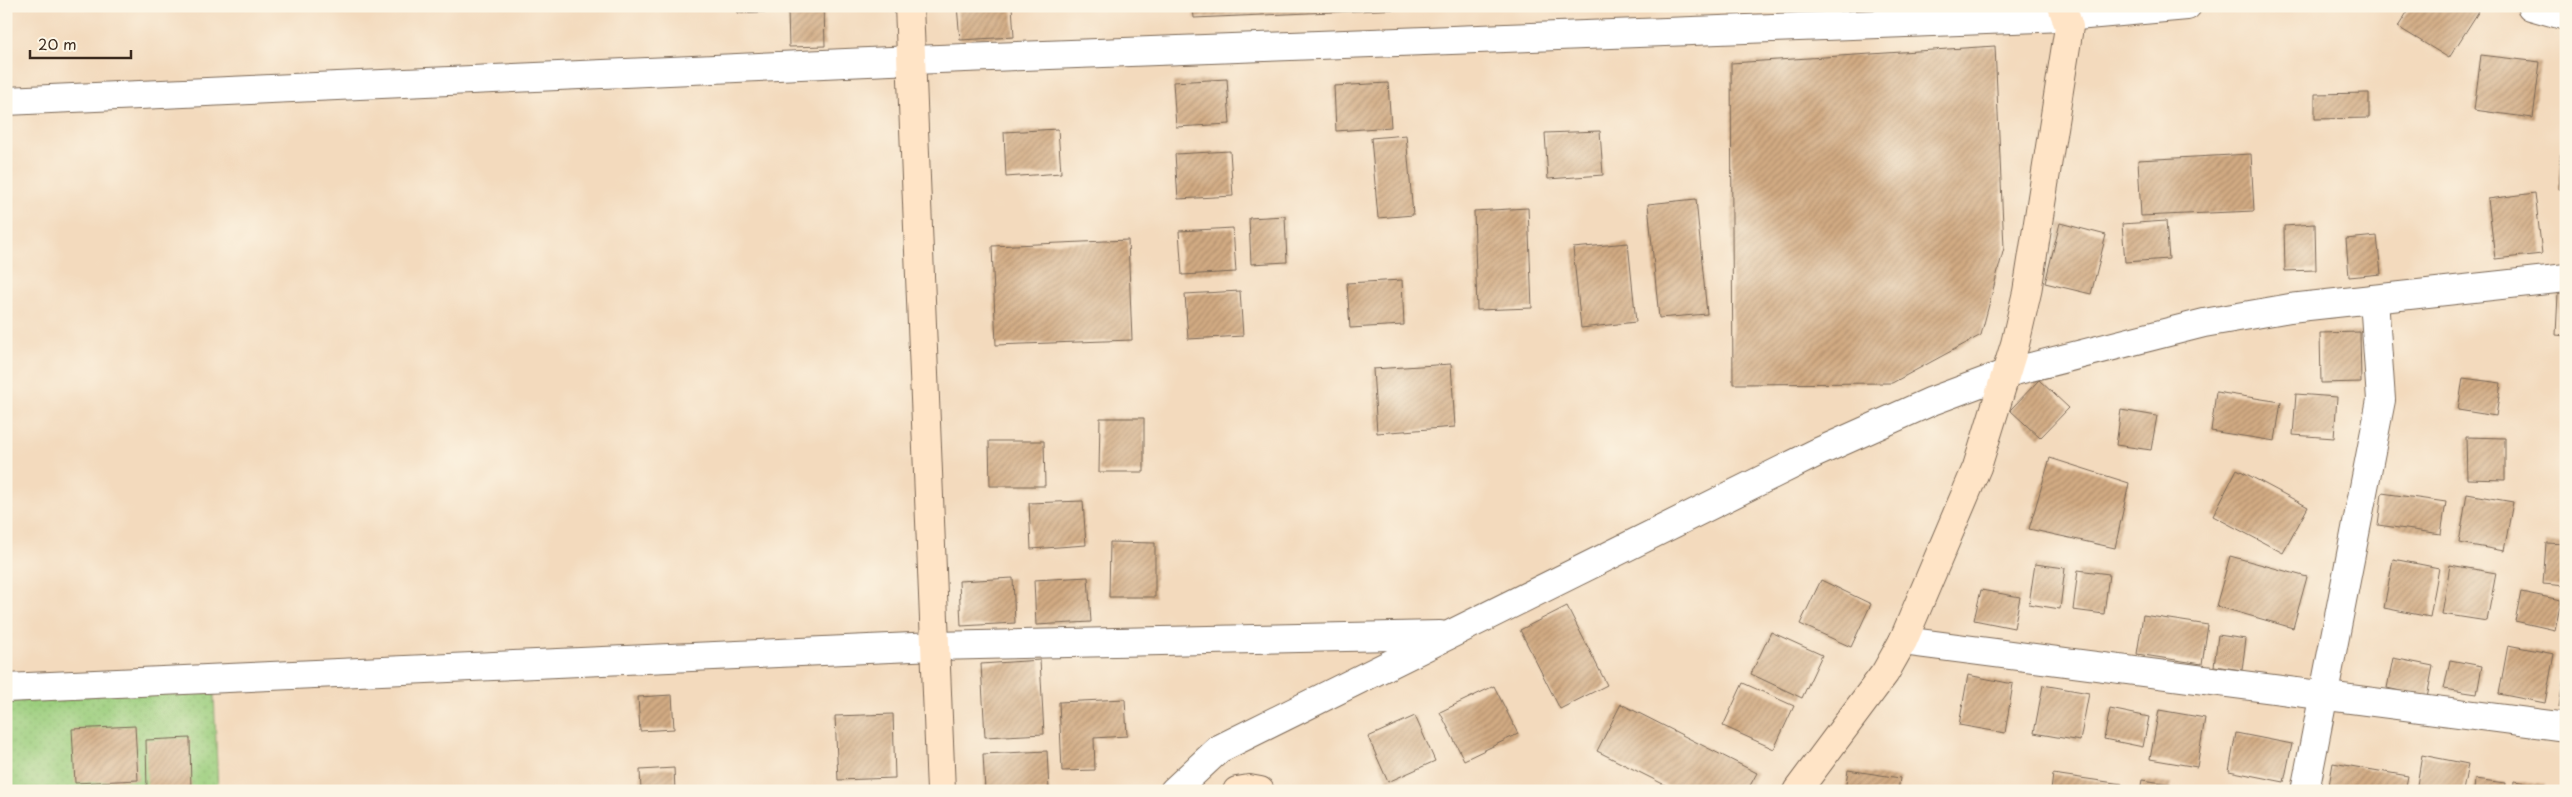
<svg xmlns="http://www.w3.org/2000/svg" width="2572" height="797" viewBox="0 0 2572 797" font-family="'Playpen Sans',sans-serif">
  <defs>
    <pattern id="grass-dots" width="8" height="8" patternUnits="userSpaceOnUse" patternTransform="scale(1.25)"><rect width="8" height="8" fill="#9acd7c"/><path d="M2 2h.1M6 6h.1" fill="none" stroke="#86b06b" stroke-width="1.8" stroke-linecap="round"/></pattern>
    <pattern id="building-hatch" width="6" height="6" patternUnits="userSpaceOnUse" patternTransform="scale(1.25)"><rect width="6" height="6" fill="#d2ab83"/><path d="M-1 1l2-2M0 6l6-6M5 7l2-2" fill="none" stroke="#ac8b6b"/></pattern>
  </defs>
  <rect width="100%" height="100%" fill="#fcf5e5"/>
  <filter id="ink" filterUnits="userSpaceOnUse"><feTurbulence type="fractalNoise" baseFrequency=".02" numOctaves="2"/><feDisplacementMap in="SourceGraphic" scale="10" xChannelSelector="R" yChannelSelector="G"/><feConvolveMatrix kernelMatrix="1 2 1 2 8 2 1 2 1" color-interpolation-filters="sRGB"/></filter>
  <filter id="wash" filterUnits="userSpaceOnUse"><feTurbulence type="fractalNoise" baseFrequency=".0096" numOctaves="4" result="noise"/><feDisplacementMap in="SourceGraphic" scale="20" xChannelSelector="R" yChannelSelector="G"/><feGaussianBlur stdDeviation="1.12" result="paint"/><feColorMatrix in="noise" values="0 0 0 0 0 0 0 0 0 0 0 0 0 0 0 0 0 1.4 0 .05"/><feComposite in="paint" operator="in"/></filter>
  <g filter="url(#wash)">
    <rect width="100%" height="100%" fill="#f3dabd"/>
    <path fill="url(#grass-dots)" stroke="#6a7c4d" d="M6,691L214,693L218,791H6Z"/>
    <g id="blocks">
      <g fill="url(#building-hatch)">
        <path d="M737,6H824L825,46L789,47L788,11L738,13Z"/>
        <path d="M957,6H1012L1014,37L960,40Z"/>
        <path d="M1193,6H1424V8L1194,18Z"/>
        <path d="M2411,6H2471L2479,11L2449,58L2398,27Z"/>
        <path d="M1995,46L2004,248L1981,335L1892,383L1733,384L1731,63Z"/>
        <path d="M2481,55L2540,62L2533,118L2474,110Z"/>
        <path d="M1227,79L1230,124L1176,127L1173,82Z"/>
        <path d="M1388,83L1391,127L1336,131L1334,86Z"/>
        <path d="M2369,93V118L2315,119V94Z"/>
        <path d="M1058,129L1061,173L1006,177L1004,132Z"/>
        <path d="M1600,131L1603,175L1548,179L1545,133Z"/>
        <path d="M1406,135L1413,215L1378,218L1371,138Z"/>
        <path d="M2562,148L2566,149V190L2559,189Z"/>
        <path d="M1230,151L1233,196L1178,199L1175,154Z"/>
        <path d="M2251,154L2254,211L2141,216L2138,160Z"/>
        <path d="M2535,193L2542,254L2495,259L2488,199Z"/>
        <path d="M1696,199L1707,314L1659,318L1648,204Z"/>
        <path d="M1528,208L1532,308L1477,310L1474,211Z"/>
        <path d="M1285,216L1287,262L1251,264L1249,218Z"/>
        <path d="M2166,221L2169,259L2125,262L2122,224Z"/>
        <path d="M2060,223L2106,235L2091,294L2045,283Z"/>
        <path d="M2315,224L2316,270L2285,271L2284,226Z"/>
        <path d="M1233,228L1236,272L1182,275L1179,231Z"/>
        <path d="M2377,236L2381,274L2349,277L2346,239Z"/>
        <path d="M1128,240L1132,340L996,345L992,246Z"/>
        <path d="M1628,243L1636,322L1581,328L1573,248Z"/>
        <path d="M1402,280L1404,325L1350,328L1347,283Z"/>
        <path d="M1240,291L1243,336L1188,339L1185,294Z"/>
        <path d="M2558,294L2566,295V336L2556,335Z"/>
        <path d="M2360,332L2361,382L2321,383L2320,333Z"/>
        <path d="M1451,364L1455,427L1377,433L1373,369Z"/>
        <path d="M2463,378L2501,383L2496,416L2458,410Z"/>
        <path d="M2039,380L2069,408L2040,438L2010,410Z"/>
        <path d="M2216,392L2281,402L2275,441L2211,431Z"/>
        <path d="M2296,394L2337,397L2334,438L2293,435Z"/>
        <path d="M2121,410L2157,416L2151,450L2116,445Z"/>
        <path d="M1100,418H1144V472H1099Z"/>
        <path d="M2466,437L2505,438V480L2467,479Z"/>
        <path d="M989,441H1044L1045,486H990Z"/>
        <path d="M2050,458L2129,483L2115,548L2029,529Z"/>
        <path d="M2237,469L2308,507L2283,553L2213,516Z"/>
        <path d="M2382,493L2446,502L2441,534L2378,525Z"/>
        <path d="M2467,494L2513,502L2504,551L2459,543Z"/>
        <path d="M1083,501L1086,545L1031,549L1029,503Z"/>
        <path d="M1110,542L1155,543V597H1109Z"/>
        <path d="M2546,543L2566,544V586L2543,584Z"/>
        <path d="M2230,556L2307,577L2293,628L2216,606Z"/>
        <path d="M2393,559L2439,568L2430,617L2384,608Z"/>
        <path d="M2035,564L2065,568L2060,609L2029,604Z"/>
        <path d="M2450,565L2496,573L2487,621L2442,614Z"/>
        <path d="M2078,570L2109,574L2104,614L2073,610Z"/>
        <path d="M1088,577L1091,622L1036,625L1034,580Z"/>
        <path d="M1013,578L1015,623L961,626L959,581Z"/>
        <path d="M1821,580L1871,604L1851,647L1800,624Z"/>
        <path d="M1981,590L2020,597L2014,628L1974,620Z"/>
        <path d="M2521,592L2561,600L2555,630L2515,621Z"/>
        <path d="M1567,606L1607,685L1560,709L1520,630Z"/>
        <path d="M2143,615L2208,625L2202,664L2137,654Z"/>
        <path d="M1771,632L1822,655L1802,698L1751,674Z"/>
        <path d="M2218,635L2246,639L2242,670L2214,666Z"/>
        <path d="M2508,645L2554,654L2545,703L2499,694Z"/>
        <path d="M2393,658L2433,666L2427,697L2387,688Z"/>
        <path d="M1040,660L1044,734L985,737L981,664Z"/>
        <path d="M2450,660L2482,666L2477,694L2444,689Z"/>
        <path d="M2565,669H2566V708L2559,707Z"/>
        <path d="M1968,675L2013,684L2005,733L1959,725Z"/>
        <path d="M1743,683L1794,706L1774,749L1723,726Z"/>
        <path d="M2043,685L2089,693L2080,741L2034,733Z"/>
        <path d="M1494,686L1518,734L1464,760L1440,712Z"/>
        <path d="M672,695L674,729L640,731L638,697Z"/>
        <path d="M1125,699L1127,736L1094,738L1095,770L1062,771L1059,702Z"/>
        <path d="M1621,704L1757,773L1747,791H1677L1597,751Z"/>
        <path d="M2110,709L2149,717L2143,747L2104,739Z"/>
        <path d="M2159,710L2205,718L2197,767L2150,759Z"/>
        <path d="M893,714L895,778L838,780L835,716Z"/>
        <path d="M1415,716L1435,761L1388,782L1368,737Z"/>
        <path d="M135,726L138,780L75,783L72,729Z"/>
        <path d="M2236,733L2292,744L2284,782L2229,771Z"/>
        <path d="M190,738L191,791H147L146,740Z"/>
        <path d="M1047,751L1049,791H985L983,754Z"/>
        <path d="M2422,755L2468,764L2463,791H2416Z"/>
        <path d="M2333,763L2408,776L2405,791H2328Z"/>
        <path d="M674,768L675,791H641L640,770Z"/>
        <path d="M1848,770L1900,778L1898,791H1845Z"/>
        <path d="M2053,774L2122,784L2121,791H2051Z"/>
        <path d="M2475,779L2505,783L2504,791H2474Z"/>
        <path d="M2142,780L2171,784V791H2140Z"/>
        <path d="M2514,781L2545,785L2544,791H2513Z"/>
      </g>
    </g>
  </g>
  <g filter="url(#ink)">
    <use href="#blocks" fill-opacity="0" stroke="#7b6856" stroke-width="1"/>
    <g fill="none" stroke-linecap="round" stroke-linejoin="round">
      <defs>
        <g id="street">
          <path d="M2531,6L2566,16"/>
          <path d="M6,101L913,60L2065,17L2187,6"/>
          <path d="M1903,641L2566,727"/>
          <path d="M6,688L935,646L1440,635"/>
          <path d="M1174,791L1219,749L1816,453L1932,401L2007,373L2204,323L2290,308L2566,278"/>
          <path d="M2305,791L2381,400L2374,299"/>
        </g>
        <g id="secondary">
          <path d="M909,6L941,791"/>
          <path d="M1237,791L1249,789L1260,791"/>
          <path d="M1797,791L1885,673L1903,641L1977,467L2015,344L2027,292L2069,27L2062,6"/>
        </g>
      </defs>
      <use href="#street" stroke="#7b6856" stroke-width="30"/>
      <use href="#secondary" stroke="#7b6856" stroke-width="30"/>
      <use href="#street" stroke="#fff" stroke-width="28"/>
      <use href="#secondary" stroke="#ffe4c6" stroke-width="28"/>
    </g>
  </g>
  <rect width="2572" height="797" fill="none" stroke="#fcf5e5" stroke-width="25"/>
  <path d="M30 50v8h101v-8" fill="none" stroke="#3b2a1e" stroke-width="2.5"/>
  <text x="38" y="50" font-size="15" fill="#3b2a1e" stroke="#fcf5e5" stroke-width="4" paint-order="stroke">20 m</text>
</svg>
